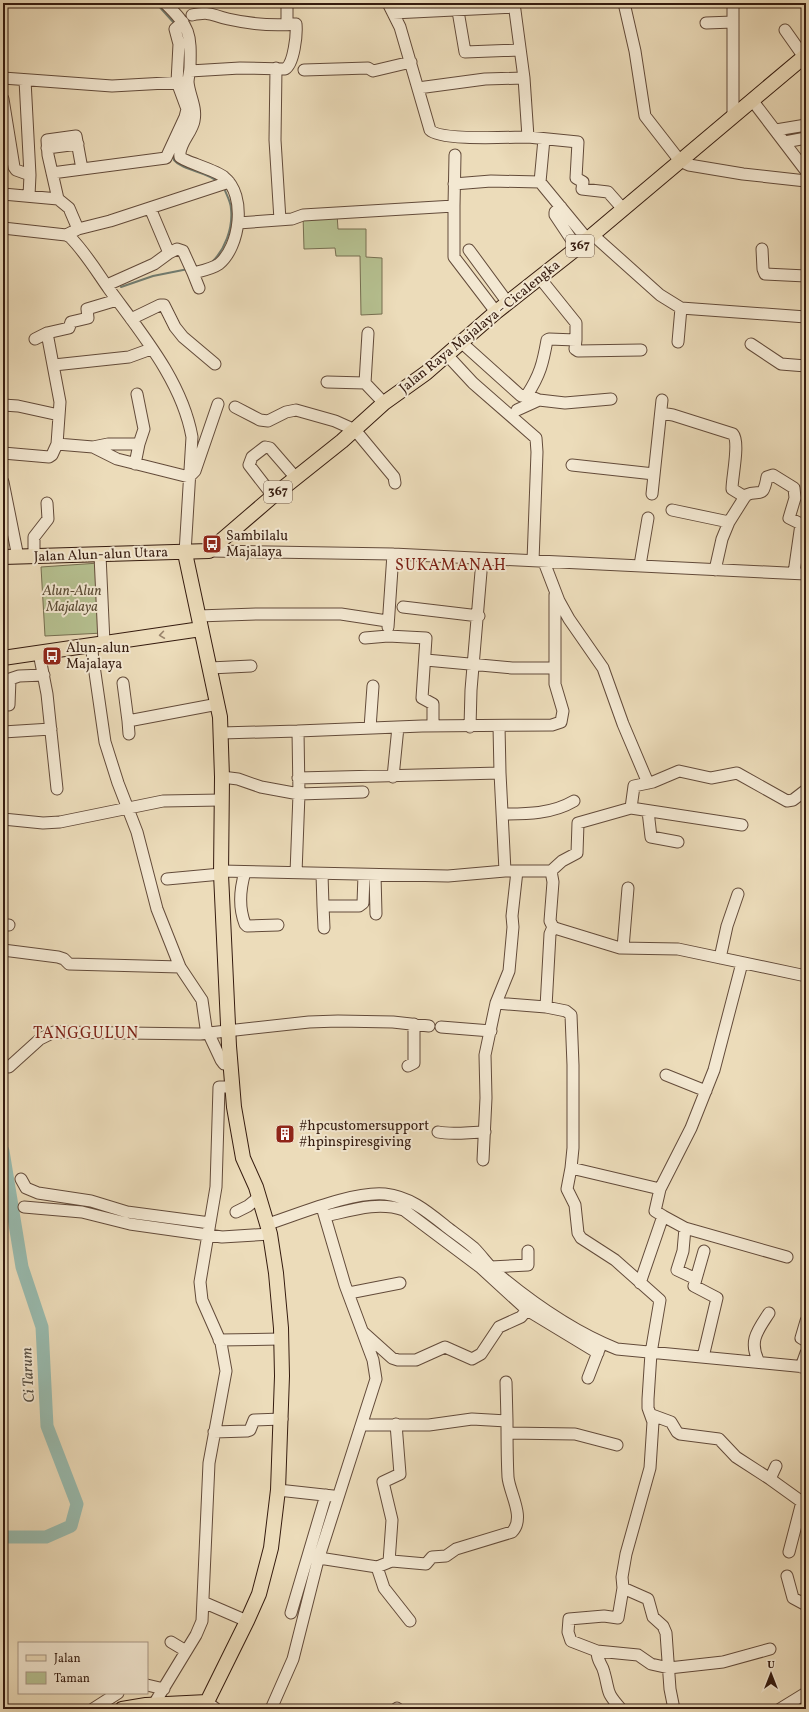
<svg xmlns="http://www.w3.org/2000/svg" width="809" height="1712" viewBox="0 0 809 1712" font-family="Vollkorn,serif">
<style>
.green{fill:#b6c191;stroke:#766e50}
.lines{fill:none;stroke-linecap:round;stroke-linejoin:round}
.stream{stroke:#717c70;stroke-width:2}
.river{stroke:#99bcb0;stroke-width:13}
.minor-casing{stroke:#634b3a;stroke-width:13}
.major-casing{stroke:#351b0f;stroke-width:16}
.minor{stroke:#f3e8d2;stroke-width:11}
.major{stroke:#ecdcba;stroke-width:14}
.oneway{stroke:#9a856d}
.labels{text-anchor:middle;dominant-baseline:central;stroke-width:4;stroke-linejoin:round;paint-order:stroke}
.shield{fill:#f3e8d2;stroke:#6e584a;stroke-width:1}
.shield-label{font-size:13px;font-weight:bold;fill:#351b0f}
.street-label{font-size:14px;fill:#351b0f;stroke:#f3e8d2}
.poi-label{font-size:14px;fill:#351b0f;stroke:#f3e8d2;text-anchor:start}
.park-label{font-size:14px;font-style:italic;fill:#5c4d36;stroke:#f3e8d2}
.water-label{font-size:15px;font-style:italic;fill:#534b3f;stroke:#f3e8d2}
.quarter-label{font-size:16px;letter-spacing:1px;fill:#7a1f14;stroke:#f3e8d2}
</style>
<rect width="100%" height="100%" fill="#ecdcba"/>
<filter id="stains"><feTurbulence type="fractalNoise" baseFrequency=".005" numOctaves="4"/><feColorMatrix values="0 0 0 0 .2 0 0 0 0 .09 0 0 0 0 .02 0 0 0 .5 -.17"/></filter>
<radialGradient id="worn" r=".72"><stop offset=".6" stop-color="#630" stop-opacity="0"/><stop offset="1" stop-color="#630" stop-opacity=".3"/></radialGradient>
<path class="green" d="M 337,214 L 338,229 L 366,229 L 366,257 L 382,258 L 382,314 L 361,315 L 360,256 L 336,256 L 335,248 L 304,249 L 303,215 Z
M 99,563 L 103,633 L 45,636 L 41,567 Z"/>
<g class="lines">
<path class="stream" d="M 156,3 L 175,24
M 173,153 L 174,160 C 183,171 206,171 218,182
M 211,263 C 225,250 233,228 231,209 C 231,202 226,194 224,188
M 121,287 L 153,276 L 188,269"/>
<path class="river" d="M 3,1151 L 22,1267 L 42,1327 L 47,1426 L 77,1504 L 71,1526 L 46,1537 L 3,1537"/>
<defs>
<path id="minor" d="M 165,3 C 190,27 191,33 190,67 C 190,72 188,77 188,82 C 189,95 197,107 194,121 C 192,133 178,144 180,157 C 183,161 216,170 224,177 C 247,195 240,247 219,264 C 212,269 201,271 193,273 L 183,251 L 177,249 L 169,253
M 287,3 L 287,23 L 296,24
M 388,3 L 400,27 L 430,130 C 440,141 510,137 528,137 L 524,78 L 514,3
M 624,3 L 635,51 L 645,116 L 680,161 L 689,165 L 743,174 L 806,181
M 733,3 L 733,116
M 458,11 L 465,52 L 520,50
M 393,13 L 515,7
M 706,23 L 733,22
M 785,30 L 804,57
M 276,68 L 275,140 L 280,220
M 304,70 L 368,68 L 373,71 L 411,62
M 190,71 L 240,68 L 285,69 C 294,64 297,34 296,24 C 274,26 250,24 228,19 C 210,15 212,11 192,15
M 3,78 L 112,86 L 184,82
M 25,80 L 30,175 L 29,196
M 418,88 L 485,79 L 524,78
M 3,99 L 14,167 L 16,170 L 30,175
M 752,100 L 806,171
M 776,130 L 806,125
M 528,137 L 578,142 L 576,178 L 583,182 L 582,189 L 608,192 L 623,209
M 544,139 L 540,182 L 587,239
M 785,142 L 806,138
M 47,148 L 78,144
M 52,173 L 166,158 L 185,117 L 187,109 L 177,82 L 179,44 L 175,29 L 183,22
M 454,184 L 491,181 L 540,182
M 3,194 L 58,199 L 69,208 L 78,229
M 58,199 L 48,155 L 47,140 L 76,136 L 82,169
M 454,206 L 455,155
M 561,207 L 555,212 L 555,215 L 577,248
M 238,223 L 292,219 L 303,215 L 454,206 L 454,257 L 496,312
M 3,228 L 66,235 L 70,237 C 85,252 97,272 109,289 C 141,333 182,381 192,437 L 185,553
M 66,235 L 78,229 L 110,221 L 229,182
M 593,235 L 660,295 L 681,308 L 806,317
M 762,249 L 763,269 L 765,274 L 806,276
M 469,250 L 508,303
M 193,273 L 199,288
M 539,277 L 576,323 L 576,340
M 107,285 L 154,264 L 169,253 L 150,208
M 131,319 L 160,305 L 164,305 L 175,327 L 183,337 L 215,364
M 368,333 L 365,383 L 384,403
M 35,339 L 47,333 L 69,328 L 71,322 L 88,318 L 87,309 L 117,300
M 678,342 L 681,308
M 462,343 L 521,396 L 527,395 L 539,400 L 565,403 L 611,399
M 751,344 L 781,364 L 806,366
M 447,355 L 473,383 L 536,438 L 537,452 L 533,561
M 54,365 L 129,357 L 151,349
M 327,382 L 365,383
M 527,395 C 540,375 543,363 547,340 L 549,339 L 576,340 L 575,349 L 578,351 L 641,350
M 3,405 L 18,406 L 59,415
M 235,407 L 260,420 L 268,421 L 286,412 L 296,410 L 335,421 L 355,430 L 394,477 L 395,483
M 517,410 L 539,400
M 661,413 L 673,415 L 733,434 C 740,442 732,477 732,489 L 745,497
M 57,444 L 93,447 L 117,459 L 189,477 L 195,471 L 218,404
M 93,447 L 108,444 L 139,444 L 144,429 L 137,394
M 3,453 L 49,457 L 52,455 L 57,444 L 60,402 L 47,333
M 135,464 L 139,444
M 572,465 L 654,474
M 3,482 L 18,557
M 652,494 L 662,400
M 273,496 L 249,465 L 252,457 L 265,447 L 270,448 L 296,478
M 672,510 L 729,522
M 209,551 L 393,554 L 806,574
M 100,555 L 104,643
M 34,557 L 34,537 L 48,519 L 47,503
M 544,562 L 559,601 L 569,619 L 603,668 L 623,724 L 648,783
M 640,565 L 648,518
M 715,570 L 722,539 L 729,522 L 746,495 C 760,489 763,500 767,477 L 773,475 L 794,488 L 795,498 L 789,518 L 801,524 L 794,573
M 403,607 L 479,616
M 198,616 L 256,614 L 341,614 L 387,621
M 388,627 L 393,554
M 365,638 L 388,636 L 426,638 L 422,698 L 433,704 L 433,726
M 91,645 L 105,742 L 118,783 L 137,832 L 157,909 L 180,967 L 202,1000 L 206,1028 L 221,1060 L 224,1064 L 230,1064
M 39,653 L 47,694 L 57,789
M 210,668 L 251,666
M 555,668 L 555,595
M 123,683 L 128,721
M 9,705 L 10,679 L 19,676 L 44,675
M 499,726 L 500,773
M 470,727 L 471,690 L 482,560
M 370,728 L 373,686
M 298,731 L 422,726 L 552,725 L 561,722 L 563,711 L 555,684 L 555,668 L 512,668 L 426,660
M 3,732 L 51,729
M 221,733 L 298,731 L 299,794 L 261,787 L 238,779 L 222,777
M 129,734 L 128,721 L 218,704
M 393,777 L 398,727
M 298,778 L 500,773 L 505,871
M 631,808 L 742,825
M 648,811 L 651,837 L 678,842
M 503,814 C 527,814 552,814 574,801
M 3,819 L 43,823 L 60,822 L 163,801 L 221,800
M 221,871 L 448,876 L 505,871 L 551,871 L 553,882 L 550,921 L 553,927 L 558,929 L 620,948 L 678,949 L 806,976
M 551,871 L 562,861 L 577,853 L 578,823 L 631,808 L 634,786 L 653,782 L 679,771 L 711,778 L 737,773 L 787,801 L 793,800 L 806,790
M 245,872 C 240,889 238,906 245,924 L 247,926 L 278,925
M 296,873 L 299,794 L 363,792
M 322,874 L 323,906 L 359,906 L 363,903 L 364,875
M 375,875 L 376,914
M 167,879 L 221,874
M 323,906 L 324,928
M 3,925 L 9,925
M 553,927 L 550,934 L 546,1007 L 566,1011 L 571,1015 L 573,1065 L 573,1148 L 571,1168
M 623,948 L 628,888
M 3,950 L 58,957 L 64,959 L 69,964 L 180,967
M 720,958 L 727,926 L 738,894
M 496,1003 L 546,1007
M 441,1027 L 491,1031
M 408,1066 L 414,1063 L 414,1024
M 9,1067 L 40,1039 L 54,1032 L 200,1034 L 309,1022 L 338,1021 L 393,1022 L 429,1026
M 666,1075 L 706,1091
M 438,1132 C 453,1135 469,1132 485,1132
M 483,1160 L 486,1098 L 485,1055 L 496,1003 L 509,971 L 513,927 L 512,916 L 517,871
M 21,1179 L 26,1188 L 38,1193 L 91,1201 L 127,1212 L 210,1223
M 24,1207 L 82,1212 L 130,1224 L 222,1237 L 270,1234
M 236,1212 L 248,1206 L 259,1197
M 326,1216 C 352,1210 378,1201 404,1210 L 480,1267 L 527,1310 L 598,1353
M 663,1216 L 685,1228 L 683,1251 L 677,1270 L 696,1279
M 268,1224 C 299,1214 353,1191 385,1194 C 411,1197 428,1212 448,1228 C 457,1235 466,1241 474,1248 C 483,1257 489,1267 499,1275 C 534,1304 574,1332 617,1349 L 806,1367
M 685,1228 L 787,1257
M 491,1267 L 528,1265 L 528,1251
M 640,1283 L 663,1216 L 655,1211 L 660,1189
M 349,1293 L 400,1283
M 806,1321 L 801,1338 L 806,1341
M 363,1332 L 392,1358 L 398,1360 L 416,1360 L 445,1347 L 472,1359 L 481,1354 L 499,1327 L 521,1317 L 532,1304
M 219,1340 L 281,1339
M 703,1357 L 717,1298 L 694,1286 L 704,1251
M 759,1362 C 748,1341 758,1330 769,1313
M 801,1367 L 806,1353
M 588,1378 L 600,1347
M 506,1382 L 507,1421
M 652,1415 L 671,1422 L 677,1432 L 680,1434 L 719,1439 L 736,1457 L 770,1479
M 214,1432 L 247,1431 L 250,1430 L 254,1420 L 282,1419
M 507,1433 L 575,1434 L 617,1445
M 776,1466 L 770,1479 L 802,1502
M 278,1490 L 333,1496
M 789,1552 L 802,1502 L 806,1504
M 319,1558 L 377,1567 L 392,1561 L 426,1564 L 432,1557 L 446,1556 L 456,1549 L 512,1532 C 526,1518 509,1492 508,1477 C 507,1458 507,1439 507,1421 L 472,1419 L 429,1425 L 362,1425
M 389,1562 L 392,1520 L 383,1482 L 400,1474 L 396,1424
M 377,1567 L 384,1588 L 410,1621
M 787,1576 L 793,1598 L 806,1605
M 623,1588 L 618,1618 L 604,1616 L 569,1619 L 568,1632 L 571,1641 L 597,1651 L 638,1655 L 651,1664 L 669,1668 L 723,1662 L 770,1649
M 203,1602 L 247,1621
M 291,1613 L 326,1495
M 171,1642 L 186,1651
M 597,1651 C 597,1662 602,1663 604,1672 C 610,1693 605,1691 621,1709
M 147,1685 L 164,1689
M 207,1702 L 216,1709
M 154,1704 L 196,1635 L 202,1621 L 209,1463 L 226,1371 L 221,1343 L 202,1300 L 200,1282 L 216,1187 L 219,1087 L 232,1087
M 397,1708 L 398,1709
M 93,1709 L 118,1693
M 271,1709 L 293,1659 L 318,1560 L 376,1379 L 373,1360 L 345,1285 L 322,1207
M 674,1709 L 670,1689 L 666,1633 L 663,1626 L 653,1617 L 648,1599 L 623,1588 L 622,1577 L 626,1554 L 650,1468 L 653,1422 L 648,1408 L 648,1399 L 651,1353 L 660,1300 L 615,1260 L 581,1238 L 578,1233 L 575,1205 L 567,1189 L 571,1168 L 660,1189 L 691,1128 L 714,1070 L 742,963
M 780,1709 L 806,1693"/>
<path id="major" d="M 3,557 L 209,551 L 273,496 L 342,441 L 384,403 L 426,373 L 496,312 L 577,248 L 806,55
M 3,658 L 201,629
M 122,1709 L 146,1705 L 207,1702 L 247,1621 L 259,1594 L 271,1548 L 278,1490 L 282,1376 L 281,1328 L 276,1273 L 270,1234 L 256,1187 L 243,1158 L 234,1107 L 229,1046 L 221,874 L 222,777 L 220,717 L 185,553"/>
</defs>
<use href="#minor" class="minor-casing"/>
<use href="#major" class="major-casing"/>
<use href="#minor" class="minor"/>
<use href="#major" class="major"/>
</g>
<defs><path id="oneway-chevron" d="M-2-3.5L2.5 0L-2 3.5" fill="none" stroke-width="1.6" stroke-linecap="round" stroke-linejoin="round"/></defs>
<use class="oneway" href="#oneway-chevron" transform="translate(162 635) rotate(172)"/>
<defs>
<symbol id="bus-square" viewBox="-11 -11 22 22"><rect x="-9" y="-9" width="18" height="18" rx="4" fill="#8f2418" stroke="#f3e8d2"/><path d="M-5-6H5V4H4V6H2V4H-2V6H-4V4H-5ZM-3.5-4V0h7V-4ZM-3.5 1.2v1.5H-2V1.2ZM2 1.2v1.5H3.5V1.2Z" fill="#fff"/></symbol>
<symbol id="building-square" viewBox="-11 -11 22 22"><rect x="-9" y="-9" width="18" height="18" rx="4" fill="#8f2418" stroke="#f3e8d2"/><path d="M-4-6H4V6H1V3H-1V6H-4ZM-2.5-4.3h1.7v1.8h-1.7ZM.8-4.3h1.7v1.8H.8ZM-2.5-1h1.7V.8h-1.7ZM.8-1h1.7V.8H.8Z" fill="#fff"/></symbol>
</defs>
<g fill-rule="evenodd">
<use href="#bus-square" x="201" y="533" width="22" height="22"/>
<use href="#bus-square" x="41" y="645" width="22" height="22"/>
<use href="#building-square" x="274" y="1123" width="22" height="22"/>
</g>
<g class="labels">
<g class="shield">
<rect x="566" y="235" width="28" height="22" rx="3"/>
<rect x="264" y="481" width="28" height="22" rx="3"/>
</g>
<g class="shield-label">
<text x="580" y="246">367</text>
<text x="278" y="492">367</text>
</g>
<g class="street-label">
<text transform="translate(480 327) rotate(-39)">Jalan Raya Majalaya - Cicalengka</text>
<text transform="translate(101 555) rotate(-2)">Jalan Alun-alun Utara</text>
</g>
<g class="poi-label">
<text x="226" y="536">Sambilalu<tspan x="226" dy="16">Majalaya</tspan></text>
<text x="66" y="648">Alun-alun<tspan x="66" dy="16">Majalaya</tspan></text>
<text x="299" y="1126">#hpcustomersupport<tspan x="299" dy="16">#hpinspiresgiving</tspan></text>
</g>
<g class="park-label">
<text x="72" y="591">Alun-Alun<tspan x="72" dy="16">Majalaya</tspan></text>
</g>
<g class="water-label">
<text transform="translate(29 1375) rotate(-93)">Ci Tarum</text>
</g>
<g class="quarter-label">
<text x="451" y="566">SUKAMANAH</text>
<text x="86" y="1034">TANGGULUN</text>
</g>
</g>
<rect width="809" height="1712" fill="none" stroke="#ecdcba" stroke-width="16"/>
<rect x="4" y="4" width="801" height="1704" fill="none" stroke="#351b0f" stroke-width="2"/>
<rect x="8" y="8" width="793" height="1696" fill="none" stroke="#351b0f"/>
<rect x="18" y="1642" width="130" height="52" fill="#f3e8d2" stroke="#a79684"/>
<rect x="26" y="1655" width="20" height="6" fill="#ecdcba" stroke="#a79684"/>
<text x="54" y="1662" font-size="12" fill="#351b0f">Jalan</text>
<rect x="26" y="1672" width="20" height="12" fill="#b6c191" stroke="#a79684"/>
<text x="54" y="1682" font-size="12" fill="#351b0f">Taman</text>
<g transform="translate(771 1674)" stroke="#f3e8d2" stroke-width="3" paint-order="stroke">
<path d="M0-3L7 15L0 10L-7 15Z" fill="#351b0f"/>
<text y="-6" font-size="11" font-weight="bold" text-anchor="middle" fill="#351b0f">U</text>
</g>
<rect width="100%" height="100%" filter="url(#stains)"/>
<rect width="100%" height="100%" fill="url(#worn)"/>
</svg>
